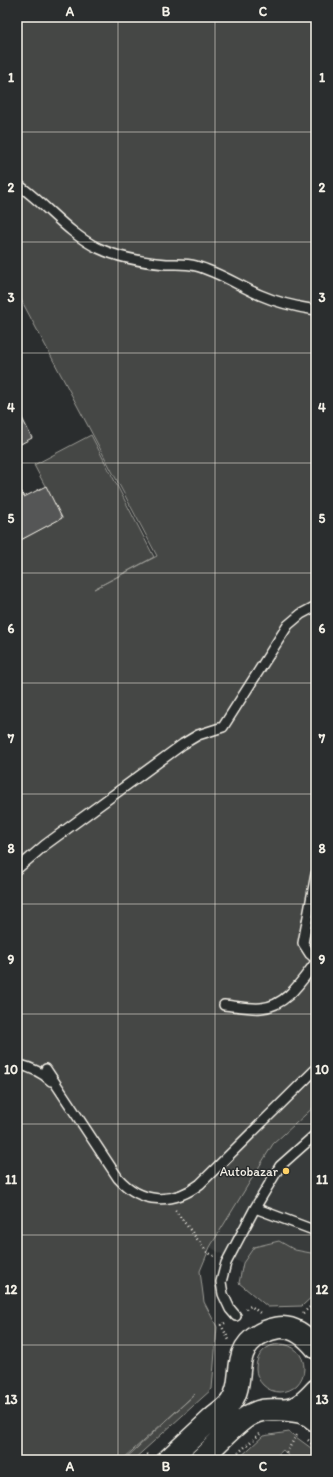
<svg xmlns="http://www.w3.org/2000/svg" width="333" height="1477" viewBox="0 0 333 1477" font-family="Itim,sans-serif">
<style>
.built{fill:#373a3a}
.green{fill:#444645;stroke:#9c9c96}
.building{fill:#555756;stroke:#f4f1e8}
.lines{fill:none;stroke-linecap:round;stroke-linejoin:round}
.service-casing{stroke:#f4f1e8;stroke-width:12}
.tertiary-casing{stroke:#f4f1e8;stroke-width:24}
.path{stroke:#f4f1e8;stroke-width:2.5;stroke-dasharray:1 3;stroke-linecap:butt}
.service{stroke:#2a2d2e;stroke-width:9}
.tertiary{stroke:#2a2d2e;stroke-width:21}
.grid{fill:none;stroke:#f4f1e8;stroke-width:1;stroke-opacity:0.55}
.poi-dot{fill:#ffd166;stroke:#2a2d2e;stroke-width:1.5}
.labels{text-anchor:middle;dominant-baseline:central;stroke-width:3;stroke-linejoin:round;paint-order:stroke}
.poi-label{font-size:13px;fill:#f4f1e8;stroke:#2a2d2e;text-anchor:end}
.neatline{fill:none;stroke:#f4f1e8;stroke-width:1.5}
.grid-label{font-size:13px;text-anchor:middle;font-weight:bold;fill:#f4f1e8}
</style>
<rect width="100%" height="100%" fill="#2a2d2e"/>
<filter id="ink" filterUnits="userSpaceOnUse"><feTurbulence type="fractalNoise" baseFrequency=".025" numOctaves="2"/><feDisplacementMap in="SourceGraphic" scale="8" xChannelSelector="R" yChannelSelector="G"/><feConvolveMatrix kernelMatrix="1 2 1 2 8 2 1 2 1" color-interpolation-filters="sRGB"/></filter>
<g filter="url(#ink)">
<path class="built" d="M 316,1105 L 316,1254 L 295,1250 L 279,1241 L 254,1247 L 243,1263 L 228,1258 L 210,1247 L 238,1198 L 273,1144 Z"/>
<path class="green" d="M 17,17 L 316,17 L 316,1105 L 273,1144 L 210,1247 L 200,1271 L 204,1302 L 217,1327 L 212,1389 L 133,1460 L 124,1460 L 195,1394 L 122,1460 L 17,1460 L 17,542 L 62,518 L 34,465 L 91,435 L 154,557 L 94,589 L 157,556 L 17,292 Z
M 279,1241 L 295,1250 L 316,1254 L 316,1293 L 302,1306 L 268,1307 L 239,1283 L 243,1263 L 254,1247 Z
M256 1368a24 24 0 1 1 48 0a24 24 0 1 1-48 0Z
M 289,1432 L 311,1448 L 316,1454 L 316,1460 L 292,1460 L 283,1450 L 272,1460 L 237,1460 L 263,1436 Z"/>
<path class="building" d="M 17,408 L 32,438 L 17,446 Z
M 17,485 L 24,497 L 46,486 L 62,518 L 17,542 Z"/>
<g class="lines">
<defs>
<path id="service" d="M 17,184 C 45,203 67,233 98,248 C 119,258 143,262 166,264 C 177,264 186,263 196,266 C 219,272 239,286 260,295 C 278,303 297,307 316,310
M 17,869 L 45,845 L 183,744 L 198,735 L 223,727 L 288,625 L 301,614 L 316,606
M 316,874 L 303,943 L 310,954 L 316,959
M 224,1005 C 236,1006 249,1009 261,1008 C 287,1006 302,980 316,962
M 17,1064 C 29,1067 42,1072 51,1081
M 46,1069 L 118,1178 C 141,1204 173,1205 200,1184 L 316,1069
M 255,1208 L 316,1231
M 236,1316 L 230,1309 L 223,1294 L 221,1282 L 226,1263 L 255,1208 L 280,1166 L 316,1134"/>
<path id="tertiary" d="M 284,1410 C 297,1411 306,1412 316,1421
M 168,1460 C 183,1446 198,1432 213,1418 C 219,1413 227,1408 231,1402 C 240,1389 238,1375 241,1360 C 244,1342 260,1331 277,1328 C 293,1325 306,1336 316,1348
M 200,1460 C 213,1448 235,1423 250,1415 C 263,1408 270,1410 283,1410 C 297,1410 307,1400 316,1390"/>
</defs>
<use href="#service" class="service-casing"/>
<use href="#tertiary" class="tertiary-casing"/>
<path class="path" d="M 175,1210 L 207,1252 L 214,1256
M 246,1309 L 251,1306 L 260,1313
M 303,1313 L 316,1302
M 225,1323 L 221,1325 L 229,1340
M 308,1440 L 316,1448
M 286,1453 L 298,1433
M 232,1458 L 260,1434
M 141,1460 L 149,1453"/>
<use href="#service" class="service"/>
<use href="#tertiary" class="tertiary"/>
</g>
</g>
<path class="grid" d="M 118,17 L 118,1460M 215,17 L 215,1460M 17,132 L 316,132M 17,242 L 316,242M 17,353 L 316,353M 17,463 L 316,463M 17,573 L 316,573M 17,683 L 316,683M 17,794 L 316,794M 17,904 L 316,904M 17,1014 L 316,1014M 17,1124 L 316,1124M 17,1235 L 316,1235M 17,1345 L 316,1345"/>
<circle class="poi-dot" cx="286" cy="1171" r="4"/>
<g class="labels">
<g class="poi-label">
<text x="278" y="1171">Autobazar</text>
</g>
</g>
<rect width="333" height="1477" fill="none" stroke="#2a2d2e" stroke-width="44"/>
<rect x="22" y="22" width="289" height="1433" class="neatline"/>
<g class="grid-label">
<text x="70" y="16">A</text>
<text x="166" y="16">B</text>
<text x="263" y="16">C</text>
<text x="11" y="82">1</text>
<text x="322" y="82">1</text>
<text x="11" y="192">2</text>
<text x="322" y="192">2</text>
<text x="11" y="302">3</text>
<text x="322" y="302">3</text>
<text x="11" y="412">4</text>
<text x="322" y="412">4</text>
<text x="11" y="523">5</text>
<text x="322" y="523">5</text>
<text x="11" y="633">6</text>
<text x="322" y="633">6</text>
<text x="11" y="743">7</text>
<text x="322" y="743">7</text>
<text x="11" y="853">8</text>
<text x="322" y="853">8</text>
<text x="11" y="964">9</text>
<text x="322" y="964">9</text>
<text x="11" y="1074">10</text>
<text x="322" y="1074">10</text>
<text x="11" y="1184">11</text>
<text x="322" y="1184">11</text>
<text x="11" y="1294">12</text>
<text x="322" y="1294">12</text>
<text x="11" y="1404">13</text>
<text x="322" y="1404">13</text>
<text x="70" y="1471">A</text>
<text x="166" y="1471">B</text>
<text x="263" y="1471">C</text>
</g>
</svg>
